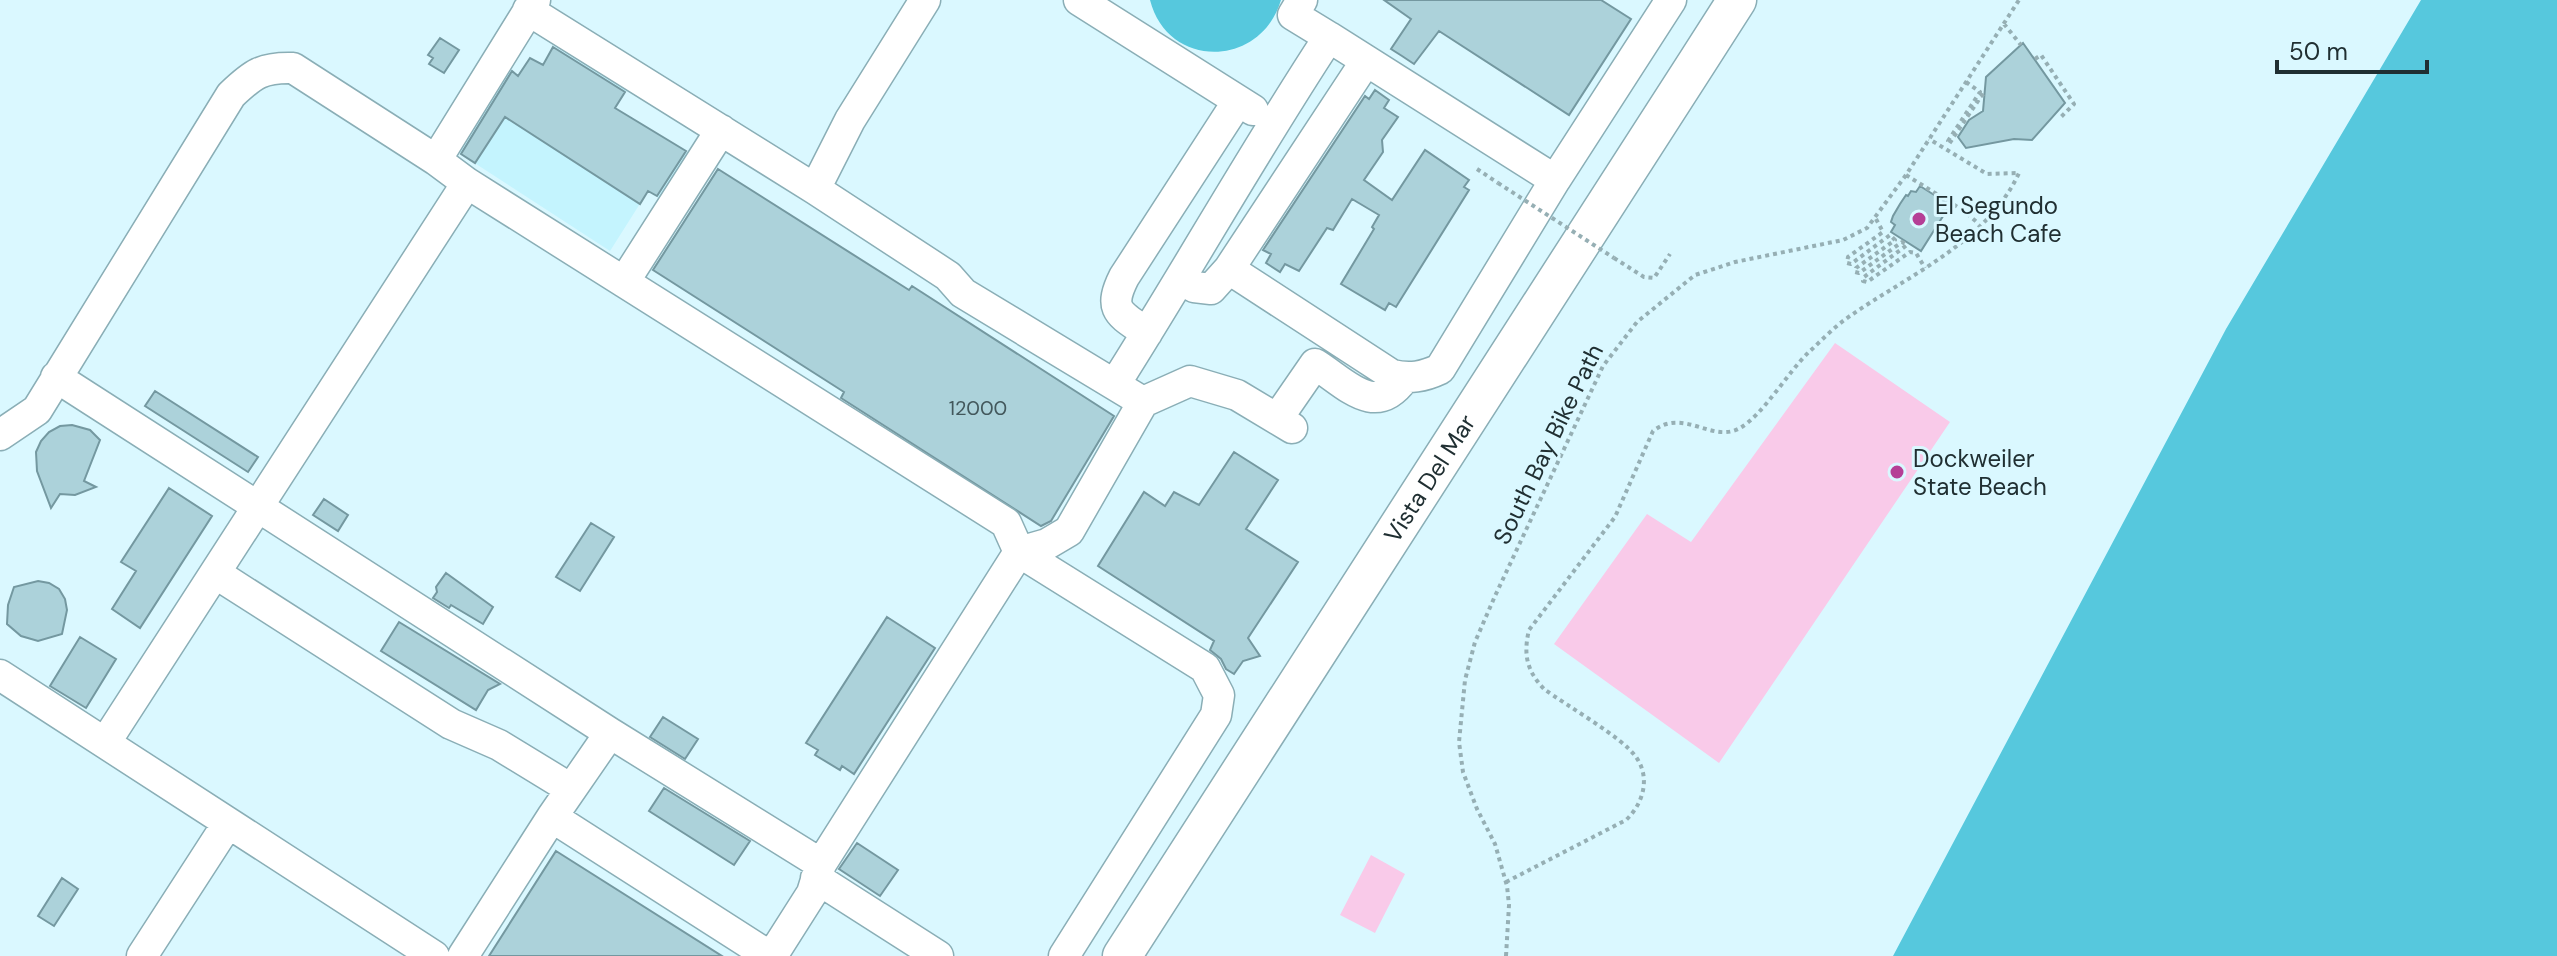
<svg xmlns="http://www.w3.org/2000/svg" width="2557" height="956" viewBox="0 0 2557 956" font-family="'DM Sans',sans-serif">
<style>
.built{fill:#c4f4fe}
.green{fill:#f9cae9}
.water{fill:#56c8dd}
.building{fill:#acd2da;stroke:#7498a0;stroke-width:2}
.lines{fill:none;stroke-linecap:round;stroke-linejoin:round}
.minor-casing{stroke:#8aaeb6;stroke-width:33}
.major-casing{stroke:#8aaeb6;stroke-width:41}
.path{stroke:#96afb4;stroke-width:4;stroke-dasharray:4 4;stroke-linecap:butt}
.minor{stroke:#fff;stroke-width:30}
.major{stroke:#fff;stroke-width:38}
.path-bridge{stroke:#96afb4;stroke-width:4;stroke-dasharray:4 4;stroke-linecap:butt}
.poi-dot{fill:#b53f96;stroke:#daf8ff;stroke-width:3}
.labels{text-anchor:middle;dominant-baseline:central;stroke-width:6;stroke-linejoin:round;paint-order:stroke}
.number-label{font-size:20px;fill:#43585c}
.poi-label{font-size:24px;fill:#202f32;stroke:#daf8ff;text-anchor:start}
.street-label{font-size:24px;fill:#202f32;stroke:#daf8ff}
</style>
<rect width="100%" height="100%" fill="#daf8ff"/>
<path class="built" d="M 554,46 L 626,90 L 615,108 L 690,154 L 661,199 L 648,191 L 610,251 L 453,149 L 506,67 L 519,75 L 530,58 L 543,64 Z"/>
<path class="green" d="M 1835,343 L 1950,422 L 1719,763 L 1554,644 L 1647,514 L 1691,542 Z
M 1371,855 L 1405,874 L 1375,933 L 1340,915 Z"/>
<path class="water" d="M 1150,0 L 1281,0 C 1261,68 1168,70 1150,0 Z
M 2421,0 L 2557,0 L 2557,956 L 1893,956 L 2226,329 Z"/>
<path class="building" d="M 1384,0 L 1601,0 L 1631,19 L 1569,115 L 1439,31 L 1414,64 L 1402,56 L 1391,49 L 1411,19 Z
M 440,38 L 459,50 L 444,73 L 429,64 L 433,58 L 428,55 Z
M 2023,43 L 2065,103 L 2032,140 L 2014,139 L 1966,148 L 1958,137 L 1969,120 L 1983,111 L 1986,77 Z
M 553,47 L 625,92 L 615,108 L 686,151 L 657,196 L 648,191 L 640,204 L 505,117 L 475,163 L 461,154 L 512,71 L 518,76 L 530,58 L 543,65 Z
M 1375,90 L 1389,100 L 1384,108 L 1398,117 L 1382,140 L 1383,152 L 1364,180 L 1392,200 L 1425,150 L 1469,180 L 1464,187 L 1469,190 L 1396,307 L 1389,303 L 1385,310 L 1341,284 L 1374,229 L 1372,227 L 1379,215 L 1352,199 L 1333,230 L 1327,228 L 1299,271 L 1285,264 L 1280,272 L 1266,263 L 1271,254 L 1263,250 L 1365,96 L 1369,99 Z
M 718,169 L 909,290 L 912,286 L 1114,416 L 1051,521 L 1041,526 L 841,398 L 844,392 L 653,270 Z
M 1920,186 L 1950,205 L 1921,251 L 1891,232 L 1895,225 L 1891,222 L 1893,216 L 1900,204 L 1906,195 L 1908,196 L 1911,191 L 1916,192 Z
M 155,391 L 258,457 L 248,472 L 145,406 Z
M 72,425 L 90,430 L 100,440 L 84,481 L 96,487 L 75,495 L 60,494 L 51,508 L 37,471 L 36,452 L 41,441 L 49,432 L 60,426 Z
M 1234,452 L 1278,480 L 1246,529 L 1298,562 L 1248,638 L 1260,656 L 1243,661 L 1234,674 L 1226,669 L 1221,659 L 1210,650 L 1214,641 L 1098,566 L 1144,492 L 1165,506 L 1174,492 L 1199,505 Z
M 169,488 L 212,516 L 140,628 L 112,609 L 136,571 L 121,562 Z
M 324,499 L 348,515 L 338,531 L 313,515 Z
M 591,523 L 614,537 L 580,591 L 556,577 Z
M 446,573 L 493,607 L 483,624 L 451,605 L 449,608 L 433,598 L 437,592 L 436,587 Z
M 38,581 L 49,583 L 59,589 L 65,599 L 67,610 L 62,634 L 38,641 L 21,636 L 7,624 L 8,605 L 14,587 Z
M 887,617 L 935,648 L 854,774 L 842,766 L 840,770 L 815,755 L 818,750 L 806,743 Z
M 399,622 L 500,684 L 488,690 L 476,710 L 381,651 Z
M 80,637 L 116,659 L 86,708 L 50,686 Z
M 663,717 L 698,739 L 685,759 L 650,737 Z
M 664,788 L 750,841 L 734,865 L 649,811 Z
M 857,843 L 898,870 L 880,896 L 839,869 Z
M 556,851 L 722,956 L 489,956 Z
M 62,878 L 78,889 L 54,926 L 38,916 Z"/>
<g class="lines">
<defs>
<path id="minor" d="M 1079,0 L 1253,110
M 1302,0 L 1293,15 L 1329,37
M 528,10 L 815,189 L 948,276 L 963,293 L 1143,402
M 436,160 L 535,0
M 815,189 L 850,120 L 925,0
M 1229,269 L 1366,61
M 1181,279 L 1194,287 L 1211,289 L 1229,269 L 1392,375 C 1410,379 1423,377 1440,369 L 1555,180 L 1671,0
M 624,282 L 721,130
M 1147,333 C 1120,314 1107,311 1124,277 L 1238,101
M 56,377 L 610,733 L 821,864
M 1115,384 C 1188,269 1254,151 1329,37 L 1555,180
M 1277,419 L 1315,364 C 1347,384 1375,419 1404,378
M 0,435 L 37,410 L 231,95 C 253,74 262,67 293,68 L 436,160 L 467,183 L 1006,523 L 1019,552 L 1205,668 L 1219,695 L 1216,715 L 1064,956
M 215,573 L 451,724 L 499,745 L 571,789
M 0,675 L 434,956
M 105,743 L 467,183
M 552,817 L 769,956
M 816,878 L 938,956
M 142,956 L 228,823
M 463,956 L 552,817 L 610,733
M 772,956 L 812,893 L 821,864 L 1019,552 L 1047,544 L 1069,531 L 1143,402 L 1190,381 L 1237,395 L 1292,428"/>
<g id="major">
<path id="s1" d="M 1122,956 C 1326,636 1533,319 1737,0"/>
</g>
</defs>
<use href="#minor" class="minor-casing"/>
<use href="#major" class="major-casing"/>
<path class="path" d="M 2004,24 L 2021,45
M 2035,59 L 2041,55 L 2074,104 L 2059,119
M 1966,82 L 1980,92 L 1948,141 L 1949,144 L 1982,95 L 1984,98
M 1477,169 L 1498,183
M 1906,175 L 1964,211 L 1979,224
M 1876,219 L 1883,232 L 1848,257 L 1847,263 L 1851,264 L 1890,235 L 1895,240 L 1856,268 L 1855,272 L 1859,273 L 1902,242 L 1907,245 L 1864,277 L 1863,281 L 1867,282 L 1910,252 L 1916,253 L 1925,268
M 1614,258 L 1644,277 L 1654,278 L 1670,254
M 1506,882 L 1626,820 C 1643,804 1651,778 1636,757 C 1622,737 1567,706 1544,689 C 1527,671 1523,655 1529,630 L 1615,517 L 1653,431 C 1684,407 1712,444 1740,428 C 1763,415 1788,372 1809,352 C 1822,340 1835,326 1850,316 C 1909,275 1987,242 2019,173 L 1987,174 L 1929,139
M 1506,956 L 1509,905 L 1507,886 L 1495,844 L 1477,809 L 1463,772 L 1459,742 L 1465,680 L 1475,642 L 1495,596 L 1603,366 L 1637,322 L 1695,275 L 1735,262 L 1843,240 L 1867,228 L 1906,175 L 2019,0"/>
<use href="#minor" class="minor"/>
<use href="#major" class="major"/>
<path class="path-bridge" d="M 1498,183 L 1614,258"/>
</g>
<g class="poi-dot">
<circle cx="1919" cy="219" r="8"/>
<circle cx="1897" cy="472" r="8"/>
</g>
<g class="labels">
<g class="number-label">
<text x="978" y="408">12000</text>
</g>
<g class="poi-label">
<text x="1935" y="205">El Segundo<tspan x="1935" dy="28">Beach Cafe</tspan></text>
<text x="1913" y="458">Dockweiler<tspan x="1913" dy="28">State Beach</tspan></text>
</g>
<g class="street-label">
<text transform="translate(1548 444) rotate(-64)">South Bay Bike Path</text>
<text stroke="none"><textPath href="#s1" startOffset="568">Vista Del Mar</textPath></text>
</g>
</g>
<path d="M2277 60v12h150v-12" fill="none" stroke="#202f32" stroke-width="4"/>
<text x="2289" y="60" font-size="24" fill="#202f32" stroke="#daf8ff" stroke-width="6" paint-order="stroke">50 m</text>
</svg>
